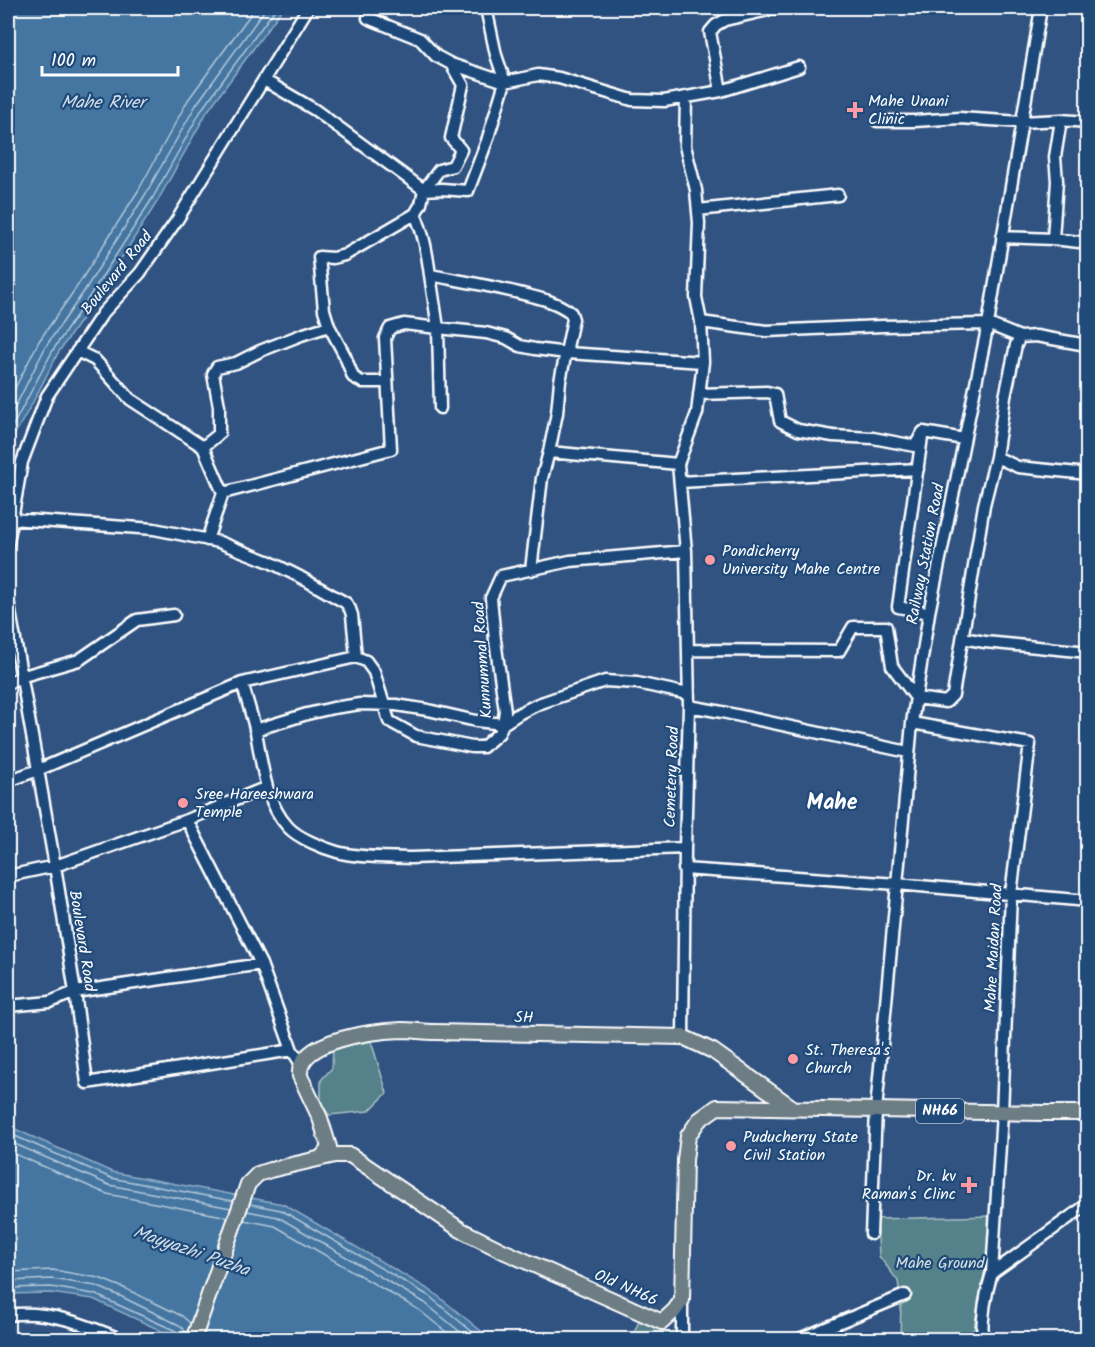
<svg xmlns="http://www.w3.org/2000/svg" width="1095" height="1347" viewBox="0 0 1095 1347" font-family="Kalam,sans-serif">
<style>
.green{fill:#55818a;stroke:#aac0c4;stroke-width:1.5}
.water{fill:#4476a1;stroke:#8fadc7;stroke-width:1.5}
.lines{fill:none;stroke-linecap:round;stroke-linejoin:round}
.shore{stroke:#b4c8d9;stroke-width:1.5}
.minor-casing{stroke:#fff;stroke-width:15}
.major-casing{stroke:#fff;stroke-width:18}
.minor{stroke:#1f4a7a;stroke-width:10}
.major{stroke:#6d7d84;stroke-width:14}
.poi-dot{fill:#ff9aa2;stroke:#1f4a7a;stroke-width:2}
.labels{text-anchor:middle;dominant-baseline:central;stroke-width:4.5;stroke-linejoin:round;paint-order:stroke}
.shield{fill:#1f4a7a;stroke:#bcc9d7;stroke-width:1.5}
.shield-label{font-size:15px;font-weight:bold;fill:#fff}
.poi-label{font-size:16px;fill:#fff;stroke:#1f4a7a;text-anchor:start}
.street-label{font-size:16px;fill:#fff;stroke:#1f4a7a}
.park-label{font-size:16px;fill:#d4e0e2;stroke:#1f4a7a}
.water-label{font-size:18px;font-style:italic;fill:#d0dde8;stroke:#1f4a7a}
.district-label{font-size:22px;font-weight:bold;fill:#fff;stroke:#1f4a7a}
</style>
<rect width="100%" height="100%" fill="#315382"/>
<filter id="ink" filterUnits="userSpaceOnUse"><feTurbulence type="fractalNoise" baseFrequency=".0167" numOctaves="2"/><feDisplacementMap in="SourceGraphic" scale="12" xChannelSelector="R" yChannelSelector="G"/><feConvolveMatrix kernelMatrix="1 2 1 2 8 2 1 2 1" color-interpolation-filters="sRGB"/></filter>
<g filter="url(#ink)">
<path class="green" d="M 371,1041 L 387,1093 L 369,1111 L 329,1115 L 321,1103 L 321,1080 L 332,1068 L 333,1048 Z
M 993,1216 L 990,1241 L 972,1339 L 900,1339 L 901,1303 L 898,1281 L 879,1256 L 877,1219 Z
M 639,1321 L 665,1332 L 677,1340 L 631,1340 Z"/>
<path class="water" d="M 8,8 L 283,8 L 207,112 L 157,202 L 94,301 L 58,353 L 32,404 L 8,446 Z
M 8,1126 L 112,1172 L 283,1204 L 433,1292 L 491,1339 L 179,1339 L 93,1299 L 50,1293 L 8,1294 Z"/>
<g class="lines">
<path class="shore" d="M 8,402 L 39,341 L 76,288 L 138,191 L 188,100 L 255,8
M 8,421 L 46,346 L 83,293 L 145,195 L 196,105 L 266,8
M 8,435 L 53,350 L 89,297 L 152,199 L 202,109 L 276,8
M 8,1133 L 111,1178 L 233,1201
M 8,1141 L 109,1185 L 231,1208
M 8,1151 L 107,1194 L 228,1217
M 250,1204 L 281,1210 L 429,1296 L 482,1340
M 247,1211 L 278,1217 L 425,1303 L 470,1340
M 244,1220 L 275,1226 L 419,1310 L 456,1340
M 8,1272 L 53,1270 L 99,1278 L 124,1288 L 182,1316 L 190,1323
M 8,1281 L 52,1279 L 96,1286 L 120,1296 L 179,1325 L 183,1328 L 186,1334
M 8,1288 L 51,1287 L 94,1294 L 176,1331 L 179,1335 L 179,1340"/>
<defs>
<path id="minor" d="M 368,18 L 420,39 L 436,56 L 451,64 L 463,85 L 451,138 L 461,150 L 453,166 L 439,170 L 424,190 L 421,204 L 415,214 L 345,255 L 333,258 L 319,257 L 324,310 L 329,326 L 345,356 L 353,377 L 362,382 L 386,382
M 451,64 L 505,82 L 538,75 L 559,78 L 632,100 L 664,101 L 721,91 L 799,67
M 264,80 L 315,110 L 424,190 L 442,189 L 468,191 L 487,141 L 505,82 L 496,55 L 486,8
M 721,91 L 710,32 L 716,25 L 725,20 L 777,8
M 877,121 L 915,121 L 959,118 L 1021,122 L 1061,120 L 1088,122
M 698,210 L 838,195
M 415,214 C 424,234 427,253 430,275 C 461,281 492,286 523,294 C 539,298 558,302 571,313 L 573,319 L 560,381 L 557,413 L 549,452 L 678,464 L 686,551 L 689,706
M 1002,237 L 1053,239 L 1057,181 L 1055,157 L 1061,120
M 1053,239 L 1088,243
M 701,322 L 766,331 L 882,326 L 988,324 L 1020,337 L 1036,336 L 1081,344 L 1088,349
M 77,351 L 95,360 L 130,399 L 203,447 L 223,493 L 207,540
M 699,394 L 767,392 L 775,394 L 780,421 L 798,430 L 833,436 L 873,438 L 915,446 L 923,432 L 964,439
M 440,408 L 438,328 L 486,333 L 506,338 L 520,346 L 535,349 L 567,353 L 703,362 L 701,322 L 696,297 L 699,223 L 696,190 L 685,146 L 686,98
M 922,437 L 898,607 L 929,613
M 203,447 L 219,434 L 219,406 L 213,374 L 217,367 L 236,363 L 260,351 L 301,335 L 329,326
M 996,457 L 1018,467 L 1088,474
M 678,464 L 697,413 L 703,362
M 680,482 L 918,469
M 223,493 L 391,449 L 385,338 L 390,328 L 404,324 L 438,328 L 430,275
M 8,543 L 22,462 L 47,396 L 103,313 L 140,273 L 177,220 L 308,8
M 531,570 L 542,478 L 549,452
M 8,600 L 55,866 L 75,992 L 87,1083 L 292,1050
M 963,638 L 985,642 L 1088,652
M 688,650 L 839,651 L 853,627 L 886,627 L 892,666 L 916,698 L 946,702 L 953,695 L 984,505 L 996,457 L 1005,397 L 1016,345 L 1020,337
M 356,657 L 366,661 L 374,672 L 389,721 L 416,736 L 472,747 L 483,747 L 499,733 L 503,724 L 505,711 L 495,640 L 491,598 L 501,576 L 570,561 L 686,551
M 8,683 L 20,677 L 79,660 L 137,620 L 174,615
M 242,683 C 247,700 252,716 256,732 C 262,764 265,802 288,827 C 298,838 323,848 337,852 C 358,858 388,857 411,858 L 685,848
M 912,723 L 1030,744 L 1011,894 L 1002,1113 L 992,1273 C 985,1295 982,1317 982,1340
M 255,730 L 307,714 L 333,708 L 360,704 L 396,705 L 428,710 L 476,721 L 503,724 L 520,713 L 538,704 L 605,681 L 637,683 L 688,694
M 8,781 L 38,770 L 242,683 L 356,657 L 352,615 L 350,609 L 346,603 L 300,577 L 270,562 L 219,542 L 154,529 L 11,519
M 187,820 L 261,964 L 292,1050 L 301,1064
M 684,869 L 897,884 L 1088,901
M 8,876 L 55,866 L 187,820 L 267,787
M 8,1006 L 50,1002 L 75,992 L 261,964
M 683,1037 L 685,848 L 689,706 L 722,712 L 908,752
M 871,1234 L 876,1110 L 912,723 L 929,613 L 988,324 L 1041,8
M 992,1273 L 1088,1204
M 8,1315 C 48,1309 86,1325 123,1340
M 682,1340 L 682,1300
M 797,1340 L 905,1295"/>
<path id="major" d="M 321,1158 L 326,1152 L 329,1147 L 320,1118 L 300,1076 C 296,1039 376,1031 402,1030 C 413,1030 424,1032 435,1032 L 683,1037 L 713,1051 L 793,1108
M 193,1340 L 248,1184 L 258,1174 L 270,1170 L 335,1155 L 350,1155 L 461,1230 L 503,1251 L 662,1322 L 674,1311 L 682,1300 L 685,1160 L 688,1136 L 699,1120 L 717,1107 L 1043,1113 L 1088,1113"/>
</defs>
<use href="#minor" class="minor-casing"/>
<use href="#major" class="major-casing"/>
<use href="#minor" class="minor"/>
<use href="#major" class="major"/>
</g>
</g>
<g class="poi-dot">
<path d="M852 101h6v6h6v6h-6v6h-6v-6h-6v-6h6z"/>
<circle cx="710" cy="560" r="6"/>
<circle cx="183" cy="803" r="6"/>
<circle cx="793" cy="1059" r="6"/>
<circle cx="731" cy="1146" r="6"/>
<path d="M966 1176h6v6h6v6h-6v6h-6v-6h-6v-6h6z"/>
</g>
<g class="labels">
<rect class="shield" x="916" y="1099" width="48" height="24" rx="4.5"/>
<g class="shield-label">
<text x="940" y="1111">NH66</text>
</g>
<g class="poi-label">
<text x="868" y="101">Mahe Unani<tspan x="868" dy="18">Clinic</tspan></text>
<text x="722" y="551">Pondicherry<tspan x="722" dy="18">University Mahe Centre</tspan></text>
<text x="195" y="794">Sree Hareeshwara<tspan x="195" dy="18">Temple</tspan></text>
<text x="805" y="1050">St. Theresa's<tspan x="805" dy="18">Church</tspan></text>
<text x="743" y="1137">Puducherry State<tspan x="743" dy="18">Civil Station</tspan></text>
<text x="956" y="1176" text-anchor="end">Dr. kv<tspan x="956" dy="18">Raman's Clinc</tspan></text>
</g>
<g class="street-label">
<text transform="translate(117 273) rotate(-51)">Boulevard Road</text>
<text transform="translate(926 554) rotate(-79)">Railway Station Road</text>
<text transform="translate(483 660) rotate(-94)">Kunnummal Road</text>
<text transform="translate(672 777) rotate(-88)">Cemetery Road</text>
<text transform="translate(82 941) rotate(81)">Boulevard Road</text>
<text transform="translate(994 948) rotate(-87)">Mahe Maidan Road</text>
<text transform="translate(524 1018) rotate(1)">SH</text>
<text transform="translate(626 1288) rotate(24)">Old NH66</text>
</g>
<g class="park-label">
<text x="940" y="1263">Mahe Ground</text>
</g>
<g class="water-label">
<text x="103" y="103">Mahe River</text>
<text transform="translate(191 1252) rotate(19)">Mayyazhi Puzha</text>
</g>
<g class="district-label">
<text x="832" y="803">Mahe</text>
</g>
</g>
<rect width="1095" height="1347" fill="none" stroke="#1f4a7a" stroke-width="30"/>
<rect x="15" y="15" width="1065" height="1317" fill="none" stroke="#fff" stroke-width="2" filter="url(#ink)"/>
<path d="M42 66v9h136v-9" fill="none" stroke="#ffffff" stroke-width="3"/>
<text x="51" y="66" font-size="18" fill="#ffffff" stroke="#1f4a7a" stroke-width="4.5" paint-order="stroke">100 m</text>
</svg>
